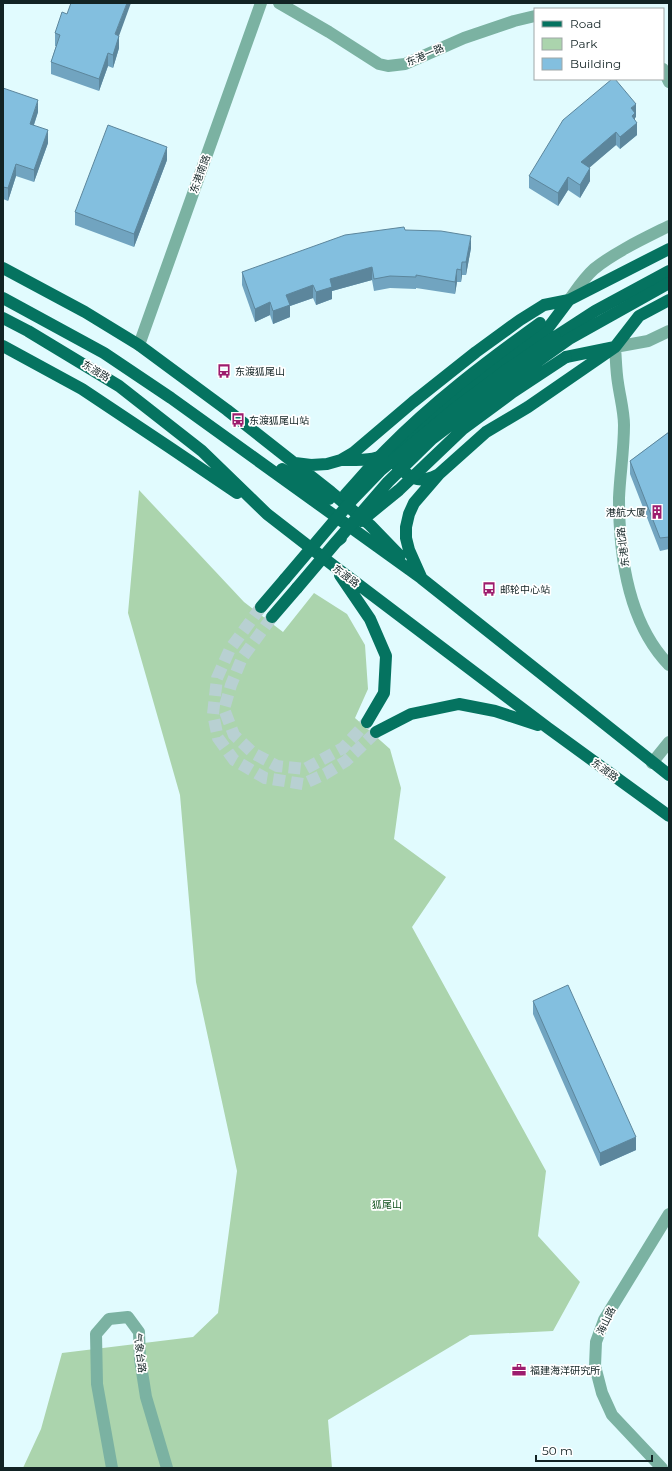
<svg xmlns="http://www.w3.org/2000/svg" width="672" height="1471" viewBox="0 0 672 1471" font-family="Montserrat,'Noto Sans SC',sans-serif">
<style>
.green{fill:#abd4ad}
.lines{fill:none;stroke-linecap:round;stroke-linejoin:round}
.major-tunnel{stroke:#b8d0d2;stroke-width:12;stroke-dasharray:12 6;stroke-linecap:butt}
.minor{stroke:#7bb2a2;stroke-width:12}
.major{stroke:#057360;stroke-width:12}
.major-bridge{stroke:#057360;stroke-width:12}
.wall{fill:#71a4c0}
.shaded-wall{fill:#5c869c}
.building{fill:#83bfdf;stroke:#5c869c}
.labels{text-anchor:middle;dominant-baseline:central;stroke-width:3.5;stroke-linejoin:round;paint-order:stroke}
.street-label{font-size:10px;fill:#122324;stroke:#fff}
.poi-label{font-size:10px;fill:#122324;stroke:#fff;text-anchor:start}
.park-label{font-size:10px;fill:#10521d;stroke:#fff}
</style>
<rect width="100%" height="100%" fill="#e1fbfe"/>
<path class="green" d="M 139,490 L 244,602 L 283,632 L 314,593 L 347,614 L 365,645 L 368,689 L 355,718 L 390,749 L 401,788 L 394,839 L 446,877 L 412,927 L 546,1171 L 538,1236 L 580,1282 L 553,1331 L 470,1335 L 328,1420 L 332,1468 L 23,1468 L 41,1429 L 62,1353 L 193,1337 L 218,1313 L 237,1171 L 196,982 L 180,795 L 128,613 Z"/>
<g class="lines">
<path class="major-tunnel" d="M 261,607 L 230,649 L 217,678 L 213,714 L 218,738 L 234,760 L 265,778 L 303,784 L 325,774 L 346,761 L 376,732
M 272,617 L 242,658 L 231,685 L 224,709 L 234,735 L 253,753 L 277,766 L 305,769 L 343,748 L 367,722"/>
<path class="minor" d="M 279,3 L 329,32 L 379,64 L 388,66 L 405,64 L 464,38 L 514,21 L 535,16
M 663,69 L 669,82
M 569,300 C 577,289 584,278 594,269 C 615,252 645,238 669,226
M 669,331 L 648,341 L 615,347 C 616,359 616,371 618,383 C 620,397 624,412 624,425 C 624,450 620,474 619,498 C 619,554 628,623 669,665
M 139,345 L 261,3
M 652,763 L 669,742
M 112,1468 L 97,1384 L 96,1334 L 109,1319 L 128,1317 L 139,1332 L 140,1359 L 146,1397 L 167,1468
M 662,1468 L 612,1415 L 602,1393 L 595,1366 L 596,1342 L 604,1320 L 669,1214"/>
<path class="major" d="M 3,268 L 85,312 L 139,345 L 227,410 L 331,492 L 370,525 L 400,556
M 3,298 L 104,353 L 171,398 L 421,578 L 669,775
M 3,318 L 28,331 L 119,386 L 202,451 L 267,514 L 334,566 L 548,728 L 669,816
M 555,337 L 595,311 L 669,271
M 3,346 L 82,389 L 169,447 L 237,493
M 566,357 L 615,347 L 639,316 L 669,300
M 341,460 C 365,460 378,461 398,448 L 476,382 L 548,328 L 569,300
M 295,463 L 311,465 L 327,464 L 341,460 L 353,453 L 413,402 L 476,352 L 520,320 L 544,305 L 569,300 L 669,249
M 394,463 C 409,477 417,485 437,475
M 282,469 L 329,499
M 340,575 L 370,619 L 386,656 L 384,693 L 367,722
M 421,577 L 409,550 L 406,538 L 406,527 L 409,514 L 414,503 L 439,474 L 486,432 L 528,407 L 615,347
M 261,607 L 285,579
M 272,617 L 297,588
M 376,732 L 411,714 L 459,704 L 495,711 L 538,725"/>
<path class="major-bridge" d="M 345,495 C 359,480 371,465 386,450 C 433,402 486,362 540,323
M 361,521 L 399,490 L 463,429 L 513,392 L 566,357
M 336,542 L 388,482 L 432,439 L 486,398 L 569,339 L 669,283
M 285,579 L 352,500 L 380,471 L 453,410 L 505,371 L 555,337
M 297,588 L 336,542 L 341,538"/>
</g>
<path class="wall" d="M 67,14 L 119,36 L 119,48 L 113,68 L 108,66 L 99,91 L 51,74 L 51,62 L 56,46 L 55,46 L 55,33 Z
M 3,88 L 38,112 L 34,125 L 48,143 L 34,182 L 16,176 L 8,201 L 3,199 Z
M 636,117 L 635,118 L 635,120 L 637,135 L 620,149 L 616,145 L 589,167 L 590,181 L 580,198 L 568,190 L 558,206 L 529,188 L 529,176 Z
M 167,160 L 134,247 L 75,225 L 75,212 Z
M 405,230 L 471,248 L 466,275 L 462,275 L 461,282 L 457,282 L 455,294 L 416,288 L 416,289 L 390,288 L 374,291 L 372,280 L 332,291 L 332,299 L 316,305 L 313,298 L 290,306 L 290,317 L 273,324 L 270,315 L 255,322 L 242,285 L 242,272 Z
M 669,432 L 669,549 L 660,551 L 630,474 L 630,461 Z
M 533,1001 L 636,1150 L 600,1166 L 533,1014 Z"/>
<path class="shaded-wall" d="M 127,3 L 131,3 L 119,36 L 119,48 L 113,68 L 113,55 L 115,34 Z
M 108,53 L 108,66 L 99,91 L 99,79 Z
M 38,100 L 38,112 L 30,136 L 30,124 Z
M 636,104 L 636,117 L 635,118 L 635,124 L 637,123 L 637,135 L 620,149 L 620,137 L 631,108 Z
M 48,130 L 48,143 L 34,182 L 34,170 Z
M 616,132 L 616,145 L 581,175 L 581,162 Z
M 167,147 L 167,160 L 134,247 L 134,234 Z
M 16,164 L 16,176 L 8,201 L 8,188 Z
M 590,168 L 590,181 L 580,198 L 580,185 Z
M 568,177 L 568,190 L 558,206 L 558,193 Z
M 471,236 L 471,248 L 466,275 L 466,262 Z
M 462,262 L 462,275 L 461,282 L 461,270 Z
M 372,267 L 372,280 L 332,291 L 332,299 L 316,305 L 316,292 L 330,279 Z
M 457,269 L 457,282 L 455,294 L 455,282 Z
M 313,285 L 313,298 L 290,306 L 290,317 L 273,324 L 273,311 L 286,295 Z
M 270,302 L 270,315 L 255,322 L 255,309 Z
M 636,1137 L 636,1150 L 600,1166 L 600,1153 Z"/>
<path class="building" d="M 71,3 L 127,3 L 115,34 L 119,36 L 113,55 L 108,53 L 99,79 L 51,62 L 60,35 L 55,33 L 62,12 L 67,14 Z
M 612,79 L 615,79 L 636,104 L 631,108 L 635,113 L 632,116 L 637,123 L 620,137 L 616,132 L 581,162 L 590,168 L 580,185 L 568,177 L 558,193 L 529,176 L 563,120 Z
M 3,88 L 38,100 L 30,124 L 48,130 L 34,170 L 16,164 L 8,188 L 3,187 Z
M 108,125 L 167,147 L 134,234 L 75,212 Z
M 404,227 L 405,230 L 441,231 L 471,236 L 466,262 L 462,262 L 461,270 L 457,269 L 455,282 L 416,275 L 416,277 L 390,276 L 374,279 L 372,267 L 330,279 L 332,287 L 316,292 L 313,285 L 286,295 L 290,305 L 273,311 L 270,302 L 255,309 L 242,272 L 345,235 Z
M 669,432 L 669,537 L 660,538 L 630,461 Z
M 568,985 L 636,1137 L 600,1153 L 533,1001 Z"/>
<defs>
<symbol id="bus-bare" viewBox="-9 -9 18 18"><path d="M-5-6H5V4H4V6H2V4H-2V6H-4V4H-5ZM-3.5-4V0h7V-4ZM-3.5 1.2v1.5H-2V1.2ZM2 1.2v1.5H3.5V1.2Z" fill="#9d1c6e" stroke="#fff" stroke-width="2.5" paint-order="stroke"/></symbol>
<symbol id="building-bare" viewBox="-9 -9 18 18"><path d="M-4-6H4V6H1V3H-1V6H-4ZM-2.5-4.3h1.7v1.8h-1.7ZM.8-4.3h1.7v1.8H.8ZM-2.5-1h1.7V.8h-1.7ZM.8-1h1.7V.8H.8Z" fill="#9d1c6e" stroke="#fff" stroke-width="2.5" paint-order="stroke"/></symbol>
<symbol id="office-bare" viewBox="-9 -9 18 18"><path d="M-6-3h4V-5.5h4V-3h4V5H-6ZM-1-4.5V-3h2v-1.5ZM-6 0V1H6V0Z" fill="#9d1c6e" stroke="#fff" stroke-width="2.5" paint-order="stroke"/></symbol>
</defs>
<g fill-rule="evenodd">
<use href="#bus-bare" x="214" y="361" width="20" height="20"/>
<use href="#bus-bare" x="228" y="410" width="20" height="20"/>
<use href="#building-bare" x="647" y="502" width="20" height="20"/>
<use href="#bus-bare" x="479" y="579" width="20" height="20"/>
<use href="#office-bare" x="509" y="1360" width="20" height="20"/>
</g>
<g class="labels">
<g class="street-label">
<text transform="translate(425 55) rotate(-23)">东港一路</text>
<text transform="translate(200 174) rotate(-70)">东港南路</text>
<text transform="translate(96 371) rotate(31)">东渡路</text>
<text transform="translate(623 547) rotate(-97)">东港北路</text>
<text transform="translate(346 576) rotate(37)">东渡路</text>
<text transform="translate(605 770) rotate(36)">东渡路</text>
<text transform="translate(606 1321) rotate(-64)">海山路</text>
<text transform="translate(140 1353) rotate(83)">气象台路</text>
</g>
<g class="poi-label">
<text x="235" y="371">东渡狐尾山</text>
<text x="249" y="420">东渡狐尾山站</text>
<text x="646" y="512" text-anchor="end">港航大厦</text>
<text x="500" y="589">邮轮中心站</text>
<text x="530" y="1370">福建海洋研究所</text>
</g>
<g class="park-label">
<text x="387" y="1204">狐尾山</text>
</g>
</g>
<rect width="672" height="1471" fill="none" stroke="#122324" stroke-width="8"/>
<rect x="534" y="8" width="130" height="72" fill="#ffffff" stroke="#a0a7a7"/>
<rect x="542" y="21" width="20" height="6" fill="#057360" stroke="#a0a7a7"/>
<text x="570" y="28" font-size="12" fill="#122324">Road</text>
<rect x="542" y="38" width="20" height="12" fill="#abd4ad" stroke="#a0a7a7"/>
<text x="570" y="48" font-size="12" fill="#122324">Park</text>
<rect x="542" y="58" width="20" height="12" fill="#83bfdf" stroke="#a0a7a7"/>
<text x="570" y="68" font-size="12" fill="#122324">Building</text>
<path d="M536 1455v6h116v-6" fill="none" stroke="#122324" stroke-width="2"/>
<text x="542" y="1455" font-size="12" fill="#122324" stroke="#ffffff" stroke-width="3" paint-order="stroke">50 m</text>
</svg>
